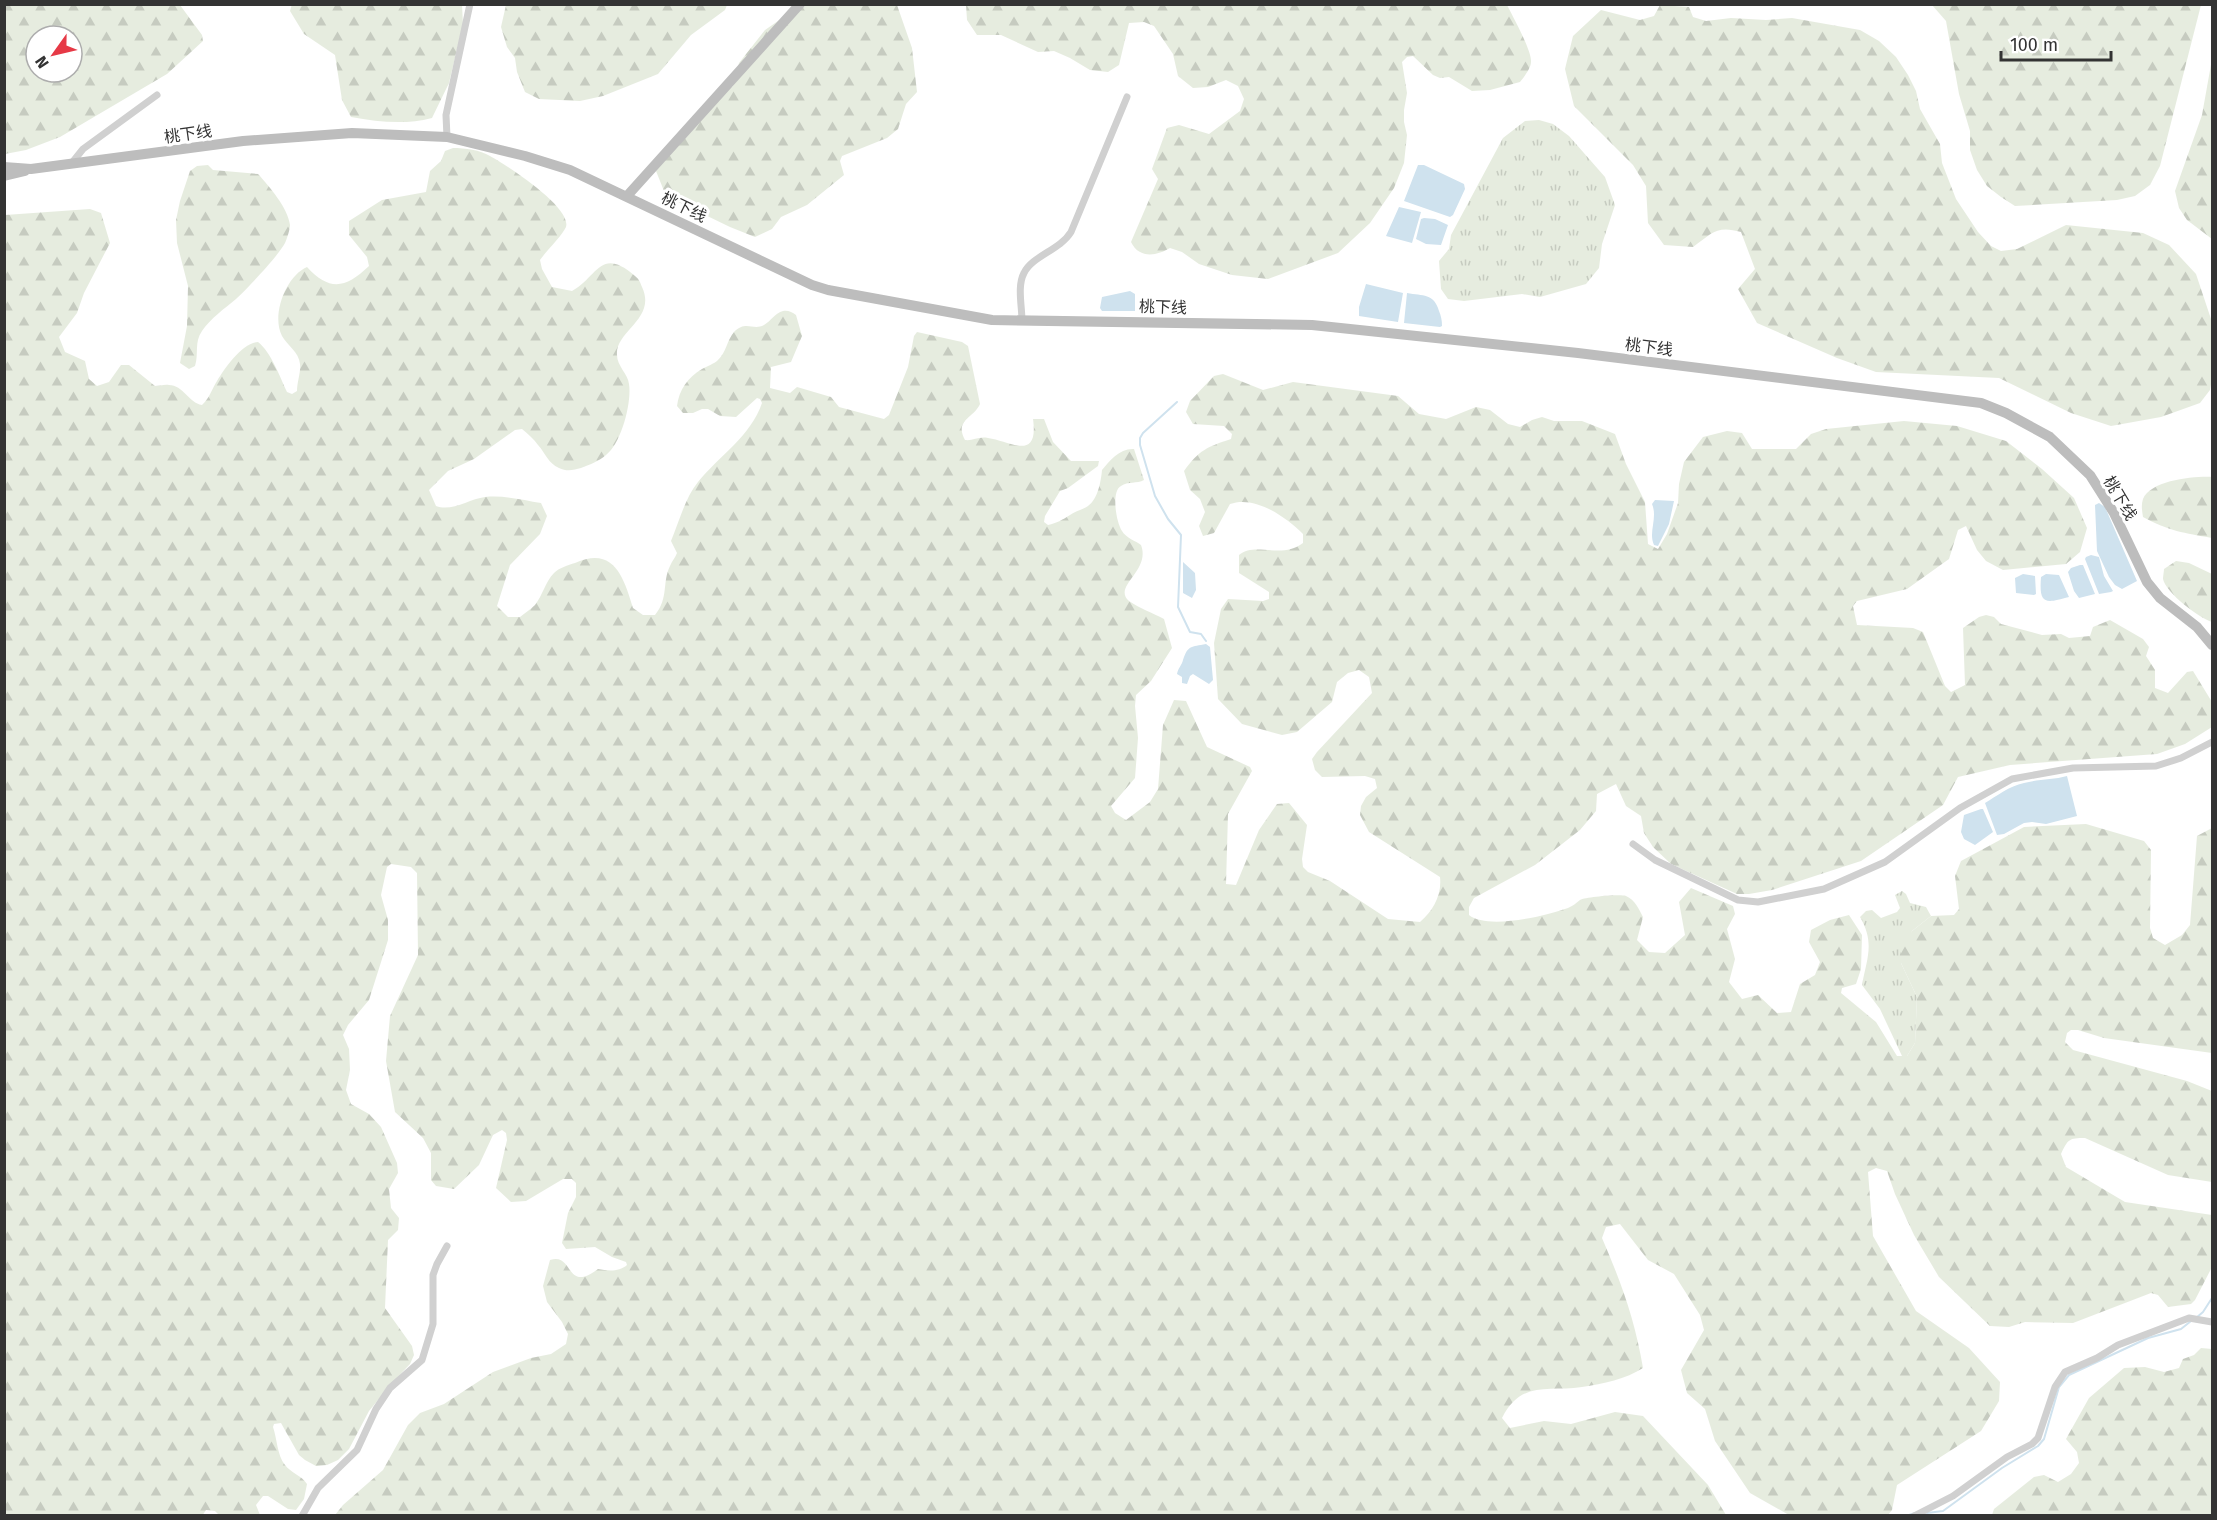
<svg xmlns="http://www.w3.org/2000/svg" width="2217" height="1520" viewBox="0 0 2217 1520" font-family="'Fira Sans','Noto Sans SC',sans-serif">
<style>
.grass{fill:url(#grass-tufts)}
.forest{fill:url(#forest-firs);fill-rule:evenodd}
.water{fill:#cfe2ee}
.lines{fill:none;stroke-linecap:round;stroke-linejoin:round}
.stream{stroke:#cfe2ee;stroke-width:2}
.street{stroke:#d0d0d0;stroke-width:7}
.secondary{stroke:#bdbdbd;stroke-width:10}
.labels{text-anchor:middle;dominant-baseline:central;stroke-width:6;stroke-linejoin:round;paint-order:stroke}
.street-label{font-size:16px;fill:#333;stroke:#fff}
</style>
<defs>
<pattern id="grass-tufts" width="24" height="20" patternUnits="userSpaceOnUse" patternTransform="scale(1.5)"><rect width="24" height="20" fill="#e6ecdf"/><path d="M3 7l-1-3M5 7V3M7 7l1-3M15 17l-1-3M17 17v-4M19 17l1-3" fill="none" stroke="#c6cbc0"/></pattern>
<pattern id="forest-firs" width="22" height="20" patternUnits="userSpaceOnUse" patternTransform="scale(1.5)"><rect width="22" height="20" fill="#e6ecdf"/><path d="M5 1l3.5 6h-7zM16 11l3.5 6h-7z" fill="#c6cbc0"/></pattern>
</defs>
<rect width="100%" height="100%" fill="#fff"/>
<path class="grass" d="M 1539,120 L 1553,124 L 1569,136 L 1605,177 L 1615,205 L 1602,244 L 1599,268 L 1586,284 L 1540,297 L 1522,294 L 1464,301 L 1448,299 L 1441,289 L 1439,261 L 1449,249 L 1451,235 L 1503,138 L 1525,121 Z
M 1902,891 L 1906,894 L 1910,903 L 1926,907 L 1931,916 L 1912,931 L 1901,963 L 1917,997 L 1915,1043 L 1907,1056 L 1902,1056 L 1880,1009 L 1862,985 C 1867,958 1875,943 1860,917 L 1866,911 L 1872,910 L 1881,918 L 1897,912 L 1900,908 L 1895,895 Z"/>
<path class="forest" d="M 5,4 L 180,5 L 202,35 L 203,41 L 167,74 L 60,137 L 26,150 L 5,154 ZM 36,36 L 72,36 L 72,72 L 36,72 Z
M 292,4 L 462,5 L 463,24 L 449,83 L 432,118 C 405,125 379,122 351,117 L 342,100 L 335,55 L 304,34 L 290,11 Z
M 506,5 L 506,4 L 727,5 L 725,10 L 691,35 L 658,74 L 603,96 L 580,101 L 539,99 L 525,92 L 517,72 L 515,58 L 507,47 L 501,27 Z
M 801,5 L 897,5 L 912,48 L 917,92 L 906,104 L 898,129 L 887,138 L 842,156 L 840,161 L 844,175 L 807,205 L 781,217 L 772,229 L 755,237 L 730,227 L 666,196 L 656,171 L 701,108 L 733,86 L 739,63 L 765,30 Z
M 966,5 L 1507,5 C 1513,17 1532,51 1531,62 C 1531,68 1524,77 1520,82 L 1490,90 L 1472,91 L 1449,77 L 1440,78 L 1433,75 L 1413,56 L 1407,57 L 1402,62 L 1407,93 L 1404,110 L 1404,122 L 1407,135 L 1404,163 L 1394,188 L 1370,223 L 1338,253 L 1268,279 L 1232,275 L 1199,264 L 1182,252 L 1170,248 C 1157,256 1139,259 1131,242 L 1158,179 L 1152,169 L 1167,128 L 1179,125 L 1209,134 L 1240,111 L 1244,99 L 1238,86 L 1226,80 L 1208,87 L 1193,88 L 1178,76 L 1173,54 L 1154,26 L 1144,22 L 1129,23 L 1119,65 L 1108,72 L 1090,70 L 1070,58 L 1054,51 L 1038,52 L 1001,35 L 977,35 L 967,20 Z
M 1660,5 L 1689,7 L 1693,17 L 1706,21 L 1731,18 L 1766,20 L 1792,18 L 1860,30 L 1879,41 L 1896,57 L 1908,75 L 1916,91 L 1920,109 L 1940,144 L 1942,163 L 1956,199 L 1978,232 L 1991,246 L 2001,251 L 2017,249 L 2066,225 L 2143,233 L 2169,245 L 2196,274 L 2212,322 L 2212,379 L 2210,390 L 2200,403 L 2161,417 L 2111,426 L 2071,413 L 1999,378 L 1876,372 L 1837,358 L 1757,323 L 1738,289 L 1755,269 L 1741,232 C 1717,225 1712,233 1693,247 L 1664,245 L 1648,223 L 1646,186 L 1633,165 L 1574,106 L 1565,69 L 1573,36 L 1601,10 L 1640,20 L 1654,16 Z
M 1932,5 L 2201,5 L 2160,166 L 2150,185 L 2135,196 L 2117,200 L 2015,206 L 2001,197 L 1987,186 L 1977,170 L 1970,150 L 1970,131 L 1959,94 L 1946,21 Z
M 2212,59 L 2212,239 L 2187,220 L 2179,208 L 2175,191 L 2202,115 Z
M 453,148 C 465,148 480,150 490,156 C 505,164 572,207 566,227 C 562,236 546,251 540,260 L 542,269 L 552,287 L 572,291 C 598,277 600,246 635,276 C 639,279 640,282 642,287 C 657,319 615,331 617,355 C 617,366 628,374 629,384 C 632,403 621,444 606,455 C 599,461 589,465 581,468 C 574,470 567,472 559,468 C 548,463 546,454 538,445 C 534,439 528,434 522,429 L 515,430 L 474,459 L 448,471 L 429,490 L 436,506 C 452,512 469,499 485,497 C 504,495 523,500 541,503 L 547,516 L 540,534 L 510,565 L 497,606 L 508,617 L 520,617 C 525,613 531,609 535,605 C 543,595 545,582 554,573 C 559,568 568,565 575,563 C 614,545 624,578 633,608 L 643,615 L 655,615 C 669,598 662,582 670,566 C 672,561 675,558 677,553 L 671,541 C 679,522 685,498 698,482 C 719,456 751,436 762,403 L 760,399 L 757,398 L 736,417 L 720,416 L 708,409 L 702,409 L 693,413 L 683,413 L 677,406 C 679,390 688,377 702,369 C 707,366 714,364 718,360 C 726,353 727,340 734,332 C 746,320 753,331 764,325 C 771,321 775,313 783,311 C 788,310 792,312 796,315 L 802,336 L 791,362 L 771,367 L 770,388 L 790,393 L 797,387 L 831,397 L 839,407 L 884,419 L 889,415 L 908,367 L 914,336 L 917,332 L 962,342 L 968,346 L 980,404 C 974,418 954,420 965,440 C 973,441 979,436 988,438 C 1010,441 1039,462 1033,419 L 1044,419 L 1053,442 L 1071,461 L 1099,461 L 1098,466 L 1068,488 L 1060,491 L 1045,516 L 1044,522 L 1048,525 C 1057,523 1062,520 1070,515 C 1075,511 1082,510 1088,506 C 1098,499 1101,481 1102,470 C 1110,460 1120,448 1134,449 L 1144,480 C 1137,484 1128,481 1121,486 C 1111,491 1116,522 1122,531 C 1126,538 1136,541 1141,545 C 1151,571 1112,586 1129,601 C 1139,608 1153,613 1164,619 L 1172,648 L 1151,681 L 1136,695 L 1135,706 L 1138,738 L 1135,778 L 1111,806 L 1115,813 L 1126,820 L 1150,802 L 1158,789 L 1163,725 L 1174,700 L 1186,701 L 1207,747 L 1250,767 L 1252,771 L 1228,814 L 1226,884 L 1236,885 L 1259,830 L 1277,804 L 1289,803 L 1307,825 L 1302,859 L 1303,867 L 1308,872 L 1330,881 L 1388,919 L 1420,922 C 1433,911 1442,895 1440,877 L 1369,832 L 1360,815 L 1361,806 L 1366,797 L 1377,788 L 1375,779 L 1365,776 L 1322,777 L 1315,770 L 1312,759 L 1317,752 L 1372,693 L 1369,677 L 1359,670 L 1348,673 L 1337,682 L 1332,702 L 1297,732 L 1282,735 L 1242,724 L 1218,699 L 1214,643 L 1221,609 L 1228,599 L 1263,601 L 1269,599 L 1269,592 L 1239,573 L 1239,555 C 1256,541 1281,560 1303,543 L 1303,534 C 1286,517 1255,495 1230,504 L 1214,533 L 1203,536 L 1199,526 L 1205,512 L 1200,499 L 1190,490 L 1184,471 C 1199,450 1207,447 1231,439 L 1232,434 L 1224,426 L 1193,424 L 1186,412 L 1190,401 L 1214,376 L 1223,374 L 1263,390 L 1293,382 L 1398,396 L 1419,414 L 1446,419 L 1476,407 L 1490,410 L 1508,424 L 1520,427 L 1532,420 L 1542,417 L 1554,421 L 1582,421 L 1615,434 L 1626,464 L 1645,502 L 1648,544 L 1658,549 L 1667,534 L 1678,503 L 1679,484 L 1684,462 L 1703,437 L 1727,431 L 1742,433 L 1752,449 L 1796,449 L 1811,434 L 1826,429 L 1904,421 L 1957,426 L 2006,441 L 2042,469 L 2074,498 L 2087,528 L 2080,552 L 2066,564 L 2003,570 L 1986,561 L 1977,550 L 1966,526 L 1958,530 L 1949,559 L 1907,589 L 1857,601 L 1853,606 L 1857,625 L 1913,628 L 1923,632 L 1945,686 L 1951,692 L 1965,685 L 1963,628 L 1979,617 L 1986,615 L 1994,617 L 2001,624 L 2042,635 L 2061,634 L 2069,638 L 2090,636 L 2093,627 L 2110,620 L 2143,639 L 2149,647 L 2146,656 L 2155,670 L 2155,688 L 2168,693 L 2187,672 L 2193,671 L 2212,702 L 2212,727 L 2185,744 L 2157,754 L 2010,765 L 1958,777 L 1943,805 L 1861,861 L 1772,890 L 1749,894 L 1737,894 L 1671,864 L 1653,847 L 1644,833 L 1641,816 L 1626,806 L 1616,784 L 1597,794 L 1596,811 L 1580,830 L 1535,865 L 1474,898 L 1469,907 L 1469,915 C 1487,930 1546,916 1568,908 C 1573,906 1576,903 1580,900 C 1586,897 1620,894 1626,896 C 1635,900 1639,909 1643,917 L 1637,940 L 1649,952 L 1665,953 L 1685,935 L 1679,902 L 1691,888 L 1733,906 L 1735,914 L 1727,929 L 1735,959 L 1729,982 L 1742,999 L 1758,995 L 1777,1013 L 1791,1012 L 1800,984 L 1815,975 L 1820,962 L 1809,942 L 1811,930 L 1830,920 L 1849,915 L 1862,935 L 1861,969 L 1856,984 L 1842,988 L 1841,993 L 1876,1022 L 1897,1056 L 1907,1056 L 1915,1043 L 1917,997 L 1901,963 L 1901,948 L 1912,931 L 1931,916 L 1954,915 L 1959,909 L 1955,876 L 1961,861 L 2024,827 L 2086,824 L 2144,841 L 2151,850 L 2150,928 L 2153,938 L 2165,945 L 2182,935 L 2190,925 L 2197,836 L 2212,828 L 2212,1053 L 2104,1038 L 2078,1030 L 2071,1030 L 2067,1033 L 2065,1042 L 2073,1050 L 2187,1081 L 2212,1091 L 2212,1182 L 2168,1175 L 2085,1138 C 2069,1138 2068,1139 2061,1154 L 2066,1167 L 2125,1202 L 2212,1215 L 2212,1267 L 2195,1300 L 2191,1304 L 2168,1307 L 2158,1295 L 2151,1293 L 2073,1323 L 2025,1322 L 2009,1327 L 1990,1326 L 1939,1277 L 1914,1235 L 1895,1194 L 1887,1171 L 1876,1168 L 1868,1172 L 1873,1236 L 1916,1311 L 1969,1348 L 2000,1382 L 1999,1401 L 1981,1431 L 1897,1485 L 1892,1510 L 1888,1515 L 1789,1515 L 1750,1493 L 1715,1441 L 1705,1409 L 1687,1393 L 1681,1370 L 1704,1330 L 1700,1315 L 1674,1274 L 1648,1260 L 1620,1224 L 1606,1227 L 1602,1238 C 1621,1282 1635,1320 1643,1368 C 1626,1379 1603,1384 1582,1387 C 1548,1392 1521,1380 1502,1418 L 1510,1428 L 1544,1421 L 1571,1424 L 1615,1412 L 1643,1416 L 1708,1485 L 1726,1515 L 335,1515 L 343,1505 L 383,1470 L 408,1425 L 420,1413 L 444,1404 L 493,1372 L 531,1358 L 551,1354 L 566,1344 L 568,1334 L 562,1322 L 547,1302 L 543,1286 L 550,1260 C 574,1252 565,1294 598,1269 C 608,1271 619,1272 627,1265 L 626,1262 L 612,1257 L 595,1247 L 566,1249 L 562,1243 L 568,1213 L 576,1197 L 576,1183 L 572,1179 L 563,1179 L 526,1201 L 511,1202 L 496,1188 L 507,1140 L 506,1133 L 502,1130 L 493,1135 L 479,1165 L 454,1189 L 436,1186 L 431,1180 L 431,1153 L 423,1138 L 395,1112 L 386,1061 L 390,1016 L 418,955 L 417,873 L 411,867 L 391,864 L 387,867 L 381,895 L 388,920 L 388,940 L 369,1000 L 348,1025 L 343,1035 L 349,1049 L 350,1070 L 346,1090 L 351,1104 L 369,1114 L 381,1127 L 397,1163 L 398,1173 L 389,1189 L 391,1208 L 399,1218 L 398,1230 L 388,1240 L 385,1308 L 412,1346 L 414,1355 L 410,1364 L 392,1383 L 369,1411 L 349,1449 L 338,1460 L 327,1465 L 316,1466 L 305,1460 L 299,1455 L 281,1423 L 274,1424 L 273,1427 C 277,1438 277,1455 285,1465 C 291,1473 301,1475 307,1484 L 304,1499 L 296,1510 L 288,1509 L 268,1496 L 263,1496 L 256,1505 L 260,1515 L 219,1515 L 215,1511 L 206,1510 L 202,1516 L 5,1516 L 5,215 L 90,209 L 101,213 L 110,243 L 84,293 L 77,313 L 59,337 L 65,352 L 85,361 L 89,379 L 97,386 L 109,382 L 121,365 L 129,365 L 155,386 C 159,386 165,384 169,385 C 183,385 189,403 202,405 C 209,399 212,389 217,381 C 225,368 242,343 258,342 C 271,352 280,377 287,392 L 292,394 L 297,391 C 297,382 301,372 300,364 C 299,352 287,345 282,336 C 271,315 286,276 307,267 C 330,292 346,288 369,266 L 367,257 L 349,235 L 349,221 L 382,200 L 426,192 L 430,171 L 441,161 L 445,151 Z
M 208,165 L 213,170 L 258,174 C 269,186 288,208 290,225 C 290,229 287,239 285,243 C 278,256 248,288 236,299 C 224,309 211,318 202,331 C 194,342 199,354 195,366 L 189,369 L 180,363 L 187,326 L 188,286 L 177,243 L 176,220 L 180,201 L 190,171 L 197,166 Z
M 2212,477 L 2212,538 C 2184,533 2169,531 2143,517 C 2142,511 2141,505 2143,499 C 2151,480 2195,476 2212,477 Z
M 2176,561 L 2189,563 L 2212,574 L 2212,622 C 2199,618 2166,593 2163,579 C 2163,577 2164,571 2164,569 Z
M 2201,1348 L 2212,1349 L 2212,1515 L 1992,1515 L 1994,1509 L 2034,1477 L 2044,1475 L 2058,1482 L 2071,1474 L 2079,1463 L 2077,1452 L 2066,1439 L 2089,1398 L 2124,1368 L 2145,1367 L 2164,1372 L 2179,1368 L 2183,1359 L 2194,1355 Z"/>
<path class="water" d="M 1418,165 L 1424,165 L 1464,184 L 1465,189 L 1453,215 L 1450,217 L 1404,201 Z
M 1399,207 L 1421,212 L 1412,243 L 1386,236 Z
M 1424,218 L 1435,219 L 1448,225 L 1441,245 L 1426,244 L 1416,239 L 1421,219 Z
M 1366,284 L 1403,293 L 1398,322 L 1359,316 L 1359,307 Z
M 1130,291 L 1135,294 L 1135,311 L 1102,311 L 1100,308 L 1102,297 Z
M 1407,293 C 1423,296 1434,293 1439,311 C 1441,316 1442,320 1442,326 L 1440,327 L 1404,323 Z
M 1655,500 L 1674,501 L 1669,524 L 1658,546 L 1654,545 C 1648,532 1658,518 1652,504 Z
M 2099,503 L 2105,507 L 2137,581 L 2122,589 L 2115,585 L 2109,577 L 2097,551 L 2095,505 Z
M 2091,555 L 2099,557 L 2104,576 L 2113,591 L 2111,592 L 2099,594 L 2085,559 L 2086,557 Z
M 1183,562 L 1195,573 L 1196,590 L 1192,598 L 1183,593 Z
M 2080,565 L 2083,565 L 2095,594 L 2079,598 L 2074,591 L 2068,572 L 2071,568 Z
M 2023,574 L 2035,576 L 2036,594 L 2034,595 L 2016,593 L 2015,578 Z
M 2046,574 L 2059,575 L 2069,597 C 2044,604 2039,604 2041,577 Z
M 1206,644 L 1210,647 L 1213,680 L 1209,684 L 1193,674 L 1190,676 L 1187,684 L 1182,683 L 1182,677 L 1177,674 C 1178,668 1182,665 1183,660 C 1188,645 1191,647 1206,644 Z
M 2067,776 L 2077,816 L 2046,824 L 2032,822 L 2024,823 L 2004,834 L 1997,835 L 1985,803 C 1997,796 2009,786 2024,783 C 2038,779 2053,780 2067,776 Z
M 1981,809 L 1983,809 L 1993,832 L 1975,845 L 1964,839 L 1961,832 L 1964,815 Z"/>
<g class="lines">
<path class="stream" d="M 1177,402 L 1143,433 L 1140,438 L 1140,445 L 1155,496 L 1168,519 L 1181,535 L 1178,607 L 1190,632 L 1201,634 L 1206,641
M 2196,1318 L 2203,1312 L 2212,1298
M 1927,1513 L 1943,1511 L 2002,1468 L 2038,1446 L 2044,1439 L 2059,1387 L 2069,1375 L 2148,1338 L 2181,1329 L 2191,1321
M 1906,1516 L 1915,1513"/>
<path class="street" d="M 447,137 L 446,115 L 470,4
M 71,164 L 83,149 L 157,95
M 1022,321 C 1022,306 1017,286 1024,273 C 1032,256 1060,250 1071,232 L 1127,97
M 1633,844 L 1655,860 L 1738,900 L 1758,902 L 1824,889 L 1885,862 L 1960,808 L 2012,779 L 2073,768 L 2156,766 L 2181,758 L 2212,742
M 302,1516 L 318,1488 L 357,1450 L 376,1409 L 390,1388 L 422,1360 L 433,1324 L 433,1275 L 437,1264 L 447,1246
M 1914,1516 L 1953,1496 L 2007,1457 L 2032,1444 L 2038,1438 L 2055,1387 L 2065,1372 L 2097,1358 L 2118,1345 L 2189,1318 L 2212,1322"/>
<path class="secondary" d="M 4,167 L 31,169 L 243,141 L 352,133 L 447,137 L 525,156 L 570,170 L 812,285 L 828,290 L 992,320 L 1312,325 L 1578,353 L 1981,403 L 2006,413 L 2050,437 L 2090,475 L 2114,513 L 2147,582 L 2160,598 L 2197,627 L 2212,645
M 4,176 L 25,171
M 627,196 L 800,4"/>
</g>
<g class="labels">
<g class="street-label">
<text transform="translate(188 134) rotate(-8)">桃下线</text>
<text transform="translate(684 207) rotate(26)">桃下线</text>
<text transform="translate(1163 307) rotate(2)">桃下线</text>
<text transform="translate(1649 347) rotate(7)">桃下线</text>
<text transform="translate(2120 498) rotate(59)">桃下线</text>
</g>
</g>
<rect width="2217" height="1520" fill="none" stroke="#333333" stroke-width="12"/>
<g transform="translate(54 54) rotate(236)"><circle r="28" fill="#ffffff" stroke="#adadad" stroke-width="1.5"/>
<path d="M0-4.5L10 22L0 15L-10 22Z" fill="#e63946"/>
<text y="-9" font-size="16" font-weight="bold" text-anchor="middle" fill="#333333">N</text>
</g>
<path d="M2001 51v9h110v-9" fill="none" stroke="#333333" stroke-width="3"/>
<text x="2010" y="51" font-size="18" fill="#333333" stroke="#ffffff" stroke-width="4.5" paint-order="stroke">100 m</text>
</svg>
